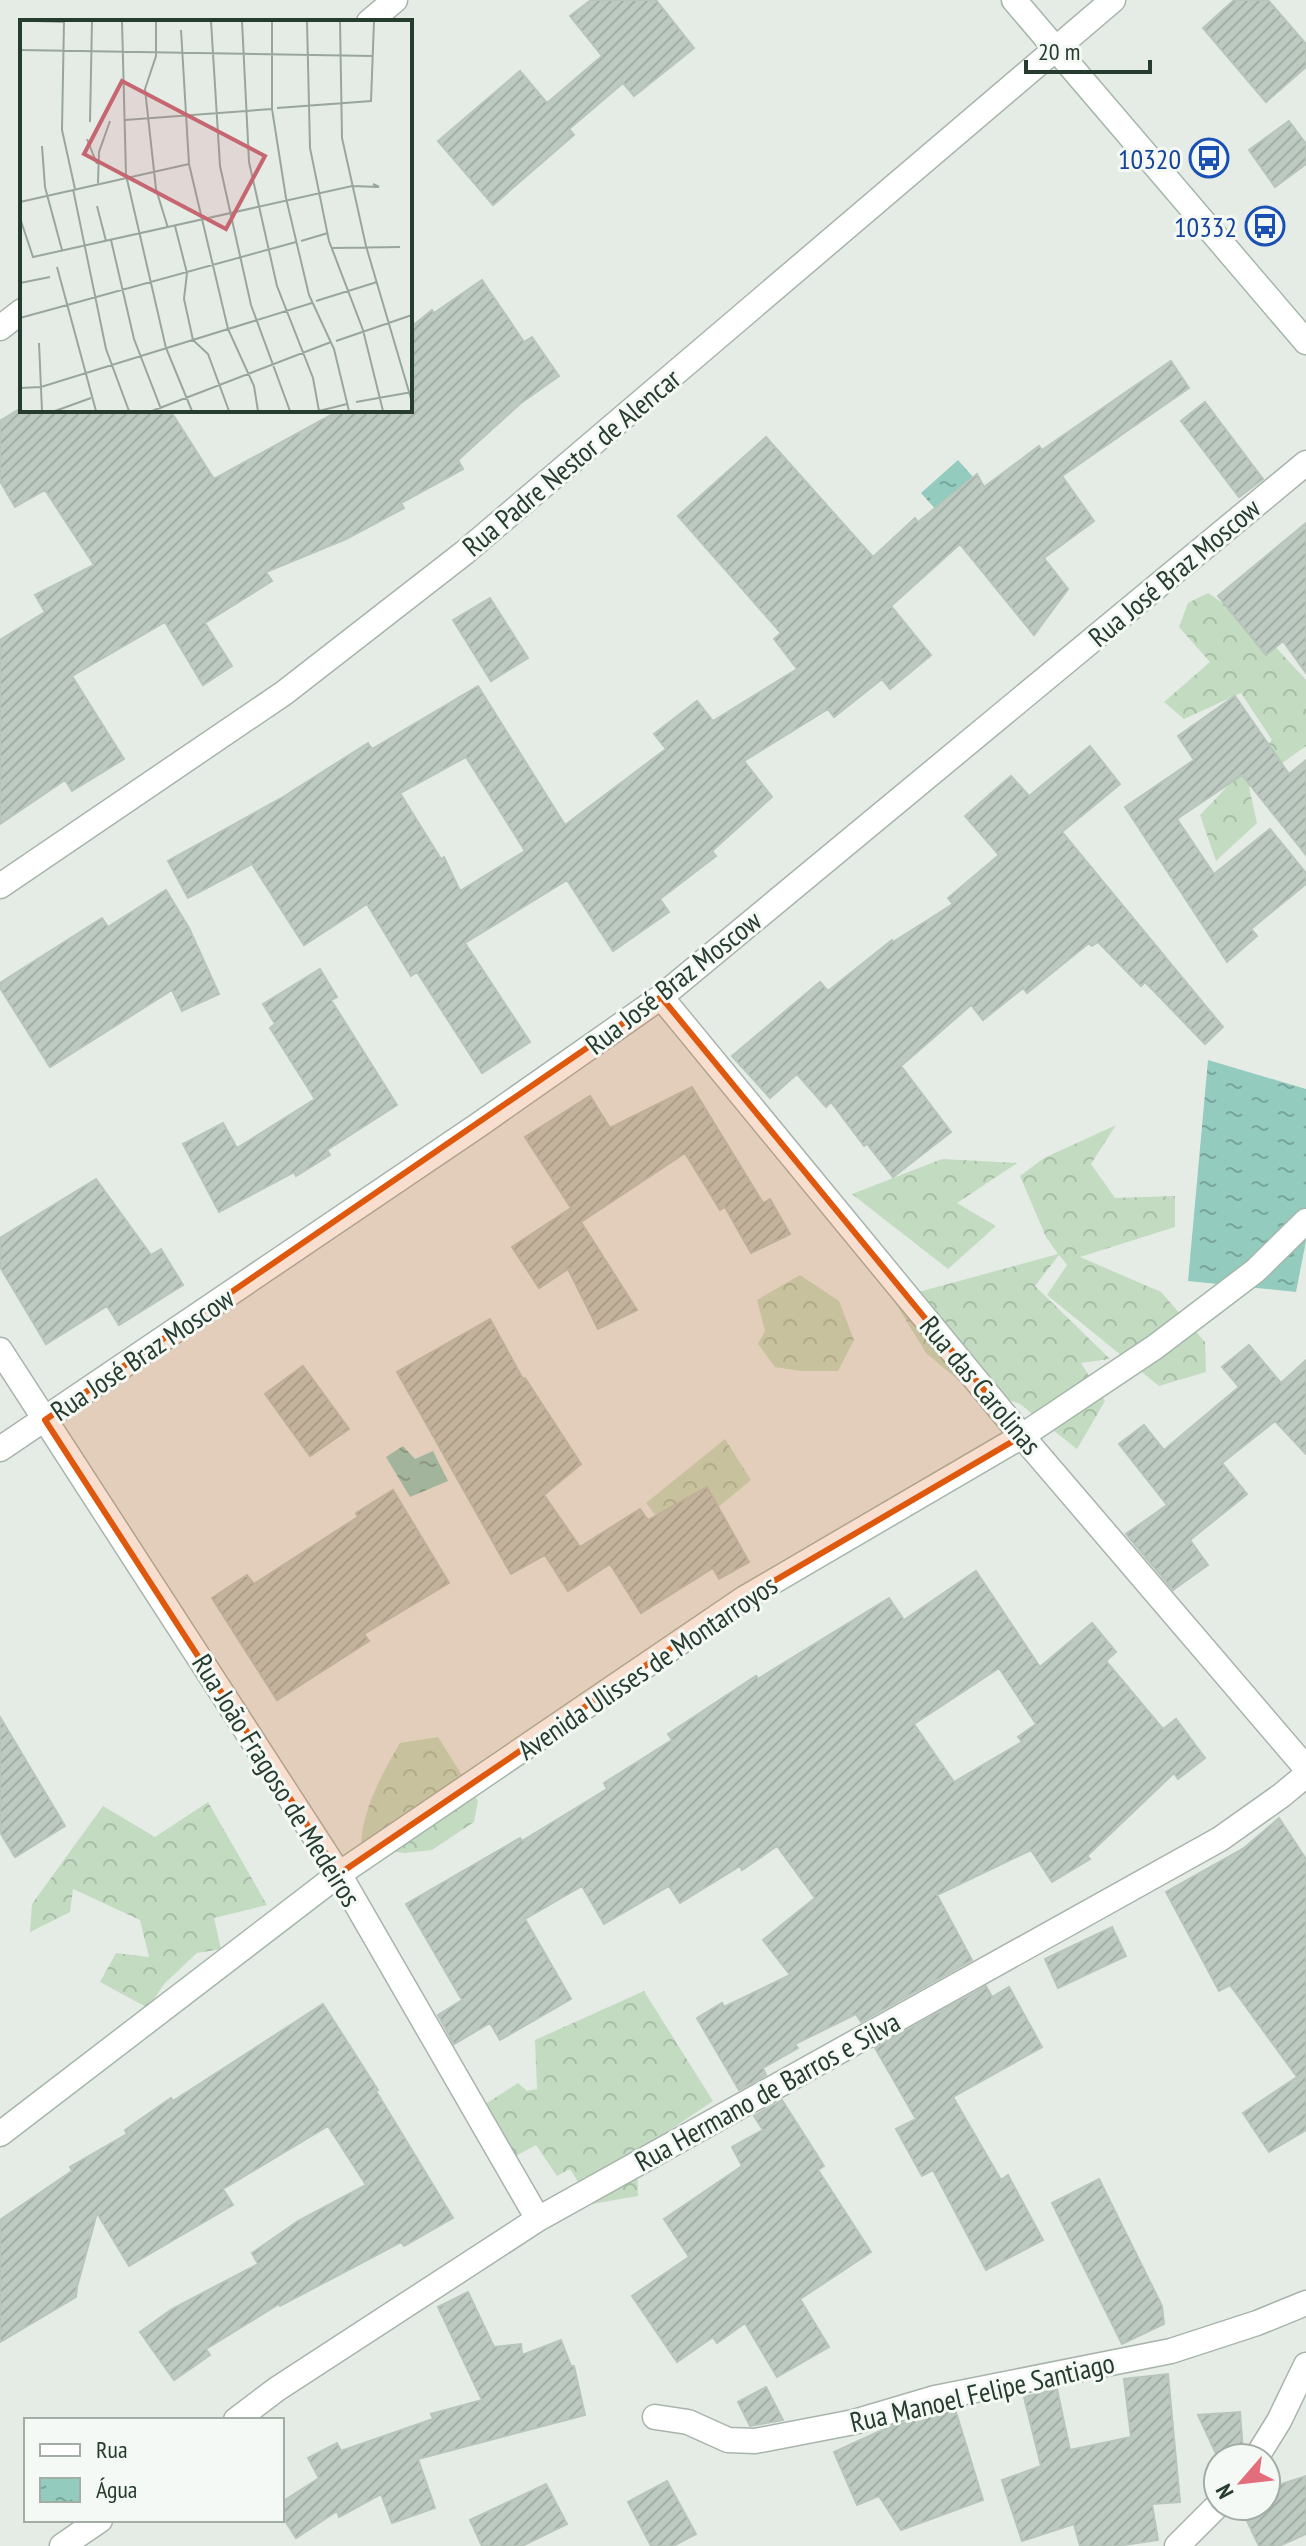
<svg xmlns="http://www.w3.org/2000/svg" width="1306" height="2546" viewBox="0 0 1306 2546" font-family="'PT Sans Narrow',sans-serif">
<style>
.forest{fill:url(#forest-crowns)}
.water{fill:url(#water-ripples)}
.building{fill:url(#building-hatch);stroke:#b8c5bb;stroke-width:2;fill-rule:evenodd}
.lines{fill:none;stroke-linecap:round;stroke-linejoin:round}
.street-casing{stroke:#a8b4ab;stroke-width:27}
.secondary-casing{stroke:#a5b7aa;stroke-width:27}
.street{stroke:#fff;stroke-width:24}
.secondary{stroke:#fff;stroke-width:24}
.marked{fill:#de580e;fill-opacity:0.2;stroke:#de580e;stroke-width:6;stroke-linejoin:round}
.labels{text-anchor:middle;dominant-baseline:central;stroke-width:6;stroke-linejoin:round;paint-order:stroke}
.transit-label{font-size:28px;fill:#164399;stroke:#f5f9f6;text-anchor:end}
.street-label{font-size:28px;fill:#263c2e;stroke:#f5f9f6}
.inset-road{fill:none;stroke:#99a69c;stroke-width:2}
.view{fill:#c66670;fill-opacity:0.15;stroke:#c66670;stroke-width:4}
.inset-edge{fill:none;stroke:#263c2e;stroke-width:4}
</style>
<defs>
<pattern id="forest-crowns" width="20" height="18" patternUnits="userSpaceOnUse" patternTransform="scale(2)"><rect width="20" height="18" fill="#c3dbc1"/><path d="M2 6a3 3 0 1 1 6 0M12 15a3 3 0 1 1 6 0" fill="none" stroke="#a7bda6"/></pattern>
<pattern id="water-ripples" width="26" height="14" patternUnits="userSpaceOnUse" patternTransform="scale(2)"><rect width="26" height="14" fill="#94cbbf"/><path d="M2 4q2-2 4 0t4 0M15 11q2-2 4 0t4 0" fill="none" stroke="#79a69c"/></pattern>
<pattern id="building-hatch" width="6" height="6" patternUnits="userSpaceOnUse" patternTransform="scale(2)"><rect width="6" height="6" fill="#bdcac1"/><path d="M-1 1l2-2M0 6l6-6M5 7l2-2" fill="none" stroke="#a2aea6"/></pattern>
</defs>
<rect width="100%" height="100%" fill="#e5ece6"/>
<path class="forest" d="M 1208,593 L 1256,626 L 1306,680 L 1306,746 L 1249,787 L 1257,823 L 1216,861 L 1200,815 L 1272,740 L 1241,693 L 1184,719 L 1164,702 L 1210,662 L 1179,627 L 1188,603 Z
M 1116,1125 L 1091,1164 L 1115,1198 L 1175,1196 L 1175,1227 L 1080,1257 L 1161,1292 L 1205,1342 L 1206,1372 L 1159,1386 L 1047,1295 L 1067,1265 L 1059,1255 L 1035,1286 L 1110,1359 L 1081,1363 L 1105,1401 L 1077,1449 L 1020,1404 L 963,1384 L 926,1353 L 893,1299 L 1058,1254 L 1046,1237 L 1020,1176 L 1044,1158 Z
M 942,1159 L 1017,1163 L 957,1203 L 996,1226 L 948,1269 L 852,1194 Z
M 800,1275 L 839,1301 L 854,1340 L 838,1371 L 801,1371 L 775,1367 L 758,1344 L 765,1331 L 757,1300 Z
M 725,1439 L 751,1480 L 676,1542 L 646,1503 Z
M 438,1737 L 478,1801 L 474,1822 L 432,1850 L 405,1853 L 361,1848 C 361,1811 382,1774 400,1743 Z
M 208,1802 L 267,1905 L 214,1918 L 221,1949 L 197,1953 L 164,1984 L 148,2008 L 100,1982 L 116,1953 L 149,1957 L 140,1920 L 73,1889 L 70,1912 L 30,1932 L 32,1904 L 103,1806 L 155,1837 Z
M 644,1991 L 713,2101 L 637,2152 L 638,2196 L 592,2204 L 570,2169 L 557,2176 L 536,2145 L 516,2156 L 481,2137 L 487,2103 L 518,2083 L 527,2091 L 537,2089 L 535,2040 Z"/>
<path class="water" d="M 958,460 L 974,478 L 946,521 L 921,493 Z
M 1208,1060 L 1306,1089 L 1306,1241 L 1296,1292 L 1188,1281 Z
M 403,1446 L 415,1459 L 433,1451 L 448,1481 L 410,1497 L 386,1457 Z"/>
<path class="building" d="M 591,0 L 656,0 L 694,48 L 634,96 L 623,83 L 569,129 L 574,135 L 493,205 L 438,141 L 520,71 L 547,103 L 602,56 L 570,16 Z
M 1234,0 L 1268,0 L 1306,44 L 1306,67 L 1266,102 L 1203,28 Z
M 1289,121 L 1306,144 L 1306,164 L 1275,187 L 1249,150 Z
M 482,280 L 524,342 L 532,337 L 559,376 L 521,403 L 458,460 L 463,469 L 401,503 L 404,508 L 346,539 L 266,572 L 272,581 L 205,623 L 232,666 L 203,685 L 165,622 L 72,676 L 124,759 L 72,791 L 65,780 L 0,824 L 0,640 L 45,612 L 35,595 L 94,565 L 45,490 L 15,507 L 0,481 L 0,421 L 18,410 L 170,410 L 214,479 L 340,410 L 410,410 L 410,328 L 432,310 L 434,313 Z
M 1171,361 L 1189,388 L 1062,476 L 1094,521 L 1044,558 L 1068,589 L 1034,635 L 960,544 L 891,606 L 931,655 L 890,689 L 882,679 L 834,717 L 828,709 L 744,761 L 772,797 L 712,851 L 716,856 L 660,899 L 669,912 L 613,951 L 567,880 L 465,943 L 530,1042 L 482,1073 L 417,972 L 411,976 L 367,904 L 304,945 L 252,864 L 188,898 L 168,861 L 283,797 L 368,743 L 372,749 L 478,686 L 565,825 L 666,749 L 654,734 L 697,701 L 713,721 L 797,669 L 774,639 L 781,633 L 678,516 L 766,437 L 873,557 L 915,518 L 918,522 L 977,474 L 984,487 L 1039,446 L 1042,450 ZM 466,757 L 525,851 L 460,891 L 444,857 L 441,859 L 400,793 Z
M 1205,402 L 1263,479 L 1239,497 L 1181,421 Z
M 1306,523 L 1306,673 L 1283,641 L 1266,655 L 1218,596 Z
M 490,598 L 528,658 L 491,681 L 453,620 Z
M 1235,696 L 1289,774 L 1306,760 L 1306,855 L 1242,775 L 1177,819 L 1214,874 L 1270,829 L 1306,873 L 1306,884 L 1251,929 L 1257,936 L 1227,962 L 1125,807 L 1194,760 L 1178,736 Z
M 1090,746 L 1120,784 L 1062,832 L 1223,1027 L 1205,1044 L 1145,982 L 1141,986 L 1098,942 L 1092,946 L 1089,943 L 1027,993 L 1023,988 L 983,1020 L 971,1005 L 901,1066 L 951,1132 L 893,1177 L 867,1144 L 864,1146 L 831,1102 L 826,1107 L 797,1074 L 770,1098 L 732,1056 L 820,982 L 828,991 L 892,940 L 893,942 L 953,904 L 948,898 L 999,855 L 965,816 L 1011,776 L 1029,796 Z
M 166,890 L 189,928 L 219,994 L 182,1011 L 172,990 L 50,1067 L 0,988 L 0,983 L 102,918 L 108,927 Z
M 320,969 L 337,997 L 331,1000 L 397,1105 L 327,1150 L 330,1155 L 296,1176 L 294,1172 L 219,1212 L 183,1144 L 223,1123 L 237,1148 L 315,1099 L 270,1028 L 275,1024 L 263,1004 Z
M 692,1087 L 763,1203 L 770,1199 L 790,1234 L 751,1253 L 725,1207 L 720,1210 L 685,1153 L 581,1222 L 637,1310 L 598,1329 L 568,1269 L 539,1288 L 512,1247 L 571,1208 L 525,1137 L 590,1096 L 610,1128 Z
M 96,1179 L 151,1255 L 161,1249 L 183,1285 L 119,1325 L 107,1306 L 46,1344 L 0,1267 L 0,1238 Z
M 490,1319 L 523,1379 L 525,1378 L 581,1464 L 544,1495 L 580,1547 L 640,1509 L 648,1520 L 707,1487 L 749,1562 L 719,1579 L 713,1568 L 641,1613 L 610,1564 L 568,1591 L 545,1555 L 511,1574 L 397,1372 Z
M 1249,1345 L 1281,1383 L 1306,1360 L 1306,1454 L 1275,1421 L 1222,1463 L 1247,1494 L 1190,1540 L 1208,1565 L 1173,1590 L 1126,1534 L 1167,1505 L 1119,1444 L 1144,1425 L 1164,1450 L 1239,1387 L 1222,1367 Z
M 303,1366 L 349,1429 L 310,1456 L 265,1394 Z
M 393,1490 L 449,1583 L 364,1634 L 369,1641 L 277,1700 L 212,1598 L 247,1575 L 254,1584 L 358,1517 L 356,1513 Z
M 976,1571 L 1040,1667 L 1092,1623 L 1116,1652 L 1106,1661 L 1163,1729 L 1176,1719 L 1205,1758 L 1178,1779 L 1174,1773 L 1087,1856 L 1090,1859 L 1052,1882 L 1031,1850 L 937,1895 L 972,1960 L 861,2022 L 856,2014 L 795,2044 L 798,2048 L 763,2068 L 766,2075 L 739,2090 L 697,2018 L 722,2003 L 724,2007 L 790,1975 L 763,1940 L 815,1898 L 777,1846 L 742,1870 L 740,1866 L 680,1903 L 669,1886 L 604,1924 L 582,1886 L 525,1919 L 571,1999 L 500,2040 L 490,2023 L 454,2044 L 438,2015 L 462,2000 L 406,1904 L 520,1838 L 522,1841 L 607,1789 L 604,1783 L 672,1740 L 668,1734 L 756,1676 L 758,1679 L 889,1598 L 904,1620 ZM 999,1668 L 1036,1724 L 1018,1737 L 1022,1742 L 954,1782 L 914,1724 Z
M 0,1717 L 65,1826 L 15,1857 L 0,1832 Z
M 1279,1818 L 1306,1859 L 1306,2130 L 1269,2152 L 1243,2113 L 1297,2077 L 1230,1985 L 1219,1991 L 1166,1892 L 1244,1848 Z
M 1112,1927 L 1126,1956 L 1058,1988 L 1045,1959 Z
M 986,1986 L 992,1997 L 1009,1987 L 1042,2047 L 953,2097 L 1001,2180 L 1008,2175 L 1043,2240 L 986,2270 L 933,2170 L 922,2176 L 896,2129 L 916,2119 L 875,2048 Z
M 323,2004 L 378,2090 L 376,2091 L 453,2218 L 404,2246 L 401,2242 L 280,2306 L 279,2304 L 206,2349 L 210,2355 L 174,2380 L 140,2332 L 172,2309 L 258,2264 L 252,2253 L 298,2221 L 366,2185 L 328,2126 L 223,2189 L 233,2205 L 129,2266 L 97,2213 L 77,2287 L 76,2297 L 0,2342 L 0,2220 L 72,2171 L 70,2167 L 127,2134 L 125,2130 L 171,2098 L 173,2101 Z
M 782,2100 L 824,2166 L 818,2170 L 871,2252 L 800,2299 L 829,2347 L 777,2377 L 745,2323 L 717,2343 L 713,2337 L 677,2362 L 632,2296 L 689,2257 L 664,2219 L 742,2166 L 732,2147 L 763,2130 L 754,2116 Z
M 1099,2179 L 1162,2306 L 1164,2324 L 1122,2344 L 1052,2203 Z
M 468,2292 L 494,2347 L 521,2344 L 522,2355 L 561,2340 L 571,2366 L 574,2366 L 585,2415 L 418,2459 L 435,2508 L 392,2523 L 381,2494 L 339,2517 L 337,2511 L 296,2538 L 282,2516 L 282,2502 L 319,2478 L 308,2458 L 337,2443 L 341,2451 L 433,2419 L 431,2414 L 482,2400 L 438,2307 Z
M 1168,2374 L 1180,2502 L 1152,2504 L 1158,2540 L 1117,2546 L 1080,2546 L 1074,2524 L 1022,2541 L 1002,2480 L 1041,2466 L 1024,2397 L 1057,2389 L 1070,2450 L 1131,2437 L 1124,2379 Z
M 766,2387 L 783,2420 L 750,2426 L 738,2402 Z
M 955,2409 L 983,2500 L 901,2530 L 879,2496 L 857,2505 L 834,2452 L 889,2427 Z
M 1240,2412 L 1243,2451 L 1241,2458 L 1218,2458 L 1198,2415 Z
M 1306,2476 L 1306,2534 L 1279,2546 L 1259,2546 L 1240,2506 L 1266,2506 L 1266,2489 Z
M 667,2481 L 696,2534 L 673,2546 L 651,2546 L 628,2502 Z
M 546,2484 L 567,2524 L 522,2546 L 482,2546 L 470,2520 Z"/>
<g class="lines">
<defs>
<path id="street" d="M 369,22 L 395,0
M 0,328 L 22,311
M 0,886 L 284,693 L 464,553 L 1113,0
M 661,997 L 1022,1436 L 1306,1768
M 0,1350 L 339,1874 L 538,2219
M 0,1449 L 480,1124 L 661,997 L 1306,463
M 655,2417 L 688,2422 L 728,2440 L 755,2441 L 854,2422 L 935,2398 L 1171,2351 L 1257,2323 L 1306,2303
M 236,2420 L 277,2389 L 538,2219 L 1220,1839 L 1282,1795 L 1306,1775
M 1256,2458 L 1279,2421 L 1306,2365
M 62,2546 L 100,2520
M 1177,2546 L 1218,2505"/>
<path id="secondary" d="M 1014,0 L 1306,342
M 0,2134 L 339,1874 L 745,1598 L 1022,1436 L 1155,1347 L 1255,1271 L 1306,1221"/>
</defs>
<use href="#street" class="street-casing"/>
<use href="#secondary" class="secondary-casing"/>
<use href="#street" class="street"/>
<use href="#secondary" class="secondary"/>
</g>
<path class="marked" d="M 661,997 L 1022,1436 L 745,1598 L 339,1874 L 45,1420 Z"/>
<defs>
<symbol id="bus-ring" viewBox="-11 -11 22 22"><circle r="9.5" fill="#f5f9f6" stroke="#1a4fb4" stroke-width="1.5"/><path d="M-5-6H5V4H4V6H2V4H-2V6H-4V4H-5ZM-3.5-4V0h7V-4ZM-3.5 1.2v1.5H-2V1.2ZM2 1.2v1.5H3.5V1.2Z" fill="#1a4fb4"/></symbol>
</defs>
<g fill-rule="evenodd">
<use href="#bus-ring" x="1187" y="136" width="44" height="44"/>
<use href="#bus-ring" x="1243" y="204" width="44" height="44"/>
</g>
<g class="labels">
<g class="transit-label">
<text x="1181" y="158">10320</text>
<text x="1237" y="226">10332</text>
</g>
<g class="street-label">
<text transform="translate(571 462) rotate(-40)">Rua Padre Nestor de Alencar</text>
<text transform="translate(1174 572) rotate(-40)">Rua José Braz Moscow</text>
<text transform="translate(673 982) rotate(-38)">Rua José Braz Moscow</text>
<text transform="translate(142 1354) rotate(-34)">Rua José Braz Moscow</text>
<text transform="translate(981 1385) rotate(50)">Rua das Carolinas</text>
<text transform="translate(647 1667) rotate(-34)">Avenida Ulisses de Montarroyos</text>
<text transform="translate(277 1780) rotate(58)">Rua João Fragoso de Medeiros</text>
<text transform="translate(767 2091) rotate(-29)">Rua Hermano de Barros e Silva</text>
<text transform="translate(982 2392) rotate(-13)">Rua Manoel Felipe Santiago</text>
</g>
</g>
<g transform="translate(20 20)">
<rect width="392" height="392" fill="#e5ece6"/>
<path class="inset-road" d="M 16,1 L 44,2M 44,1 L 42,110 L 55,169M 102,1 L 106,155 L 146,328 L 172,391M 136,1 L 136,36 L 125,69 L 136,169 L 148,208M 191,1 L 200,146 L 231,285 L 270,391M 222,1 L 229,142 L 257,266 L 293,358 L 299,391M 252,1 L 252,89 L 266,178 L 289,275 L 314,329 L 329,391M 287,1 L 290,128 L 309,221 L 343,310 L 363,391M 320,1 L 322,118 L 346,226 L 392,382M 161,10 L 169,144 L 208,309 L 234,366 L 238,391M 0,29 L 1,1M 0,30 L 353,36M 257,88 L 351,81 L 354,1M 105,100 L 252,89M 70,102 L 72,1M 67,119 L 77,144M 22,126 L 25,167 L 42,230M 78,163 L 79,132 L 90,101M 53,169 L 86,329 L 109,391M 0,182 L 169,144M 77,186 L 86,221M 0,198 L 13,237 L 332,166 L 359,167 L 353,164M 155,206 L 167,253 L 164,279 L 173,320 L 188,334 L 209,391M 91,220 L 114,319 L 141,389M 281,221 L 308,213M 312,228 L 380,227M 37,247 L 76,391M 0,263 L 30,257M 296,281 L 357,262M 0,298 L 276,222M 316,321 L 392,295M 19,323 L 22,391M 0,368 L 21,367 L 292,283M 336,382 L 392,372M 35,391 L 71,378M 132,391 L 311,322M 299,391 L 327,384"/>
<path class="view" d="M 102,61 L 245,136 L 206,209 L 64,134 Z"/>
<rect width="392" height="392" class="inset-edge"/>
</g>
<rect x="24" y="2418" width="260" height="104" fill="#f5f9f6" stroke="#a2ada6" stroke-width="2"/>
<rect x="40" y="2444" width="40" height="12" fill="#ffffff" stroke="#a2ada6" stroke-width="2"/>
<text x="96" y="2458" font-size="24" fill="#263c2e">Rua</text>
<rect x="40" y="2478" width="40" height="24" fill="url(#water-ripples)" stroke="#a2ada6" stroke-width="2"/>
<text x="96" y="2498" font-size="24" fill="#263c2e">Água</text>
<g transform="translate(1242 2482) rotate(242)"><circle r="38" fill="#f5f9f6" stroke="#a2ada6" stroke-width="2"/>
<path d="M0-6L14 30L0 20L-14 30Z" fill="#e26e7c"/>
<text y="-12" font-size="22" font-weight="bold" text-anchor="middle" fill="#263c2e">N</text>
</g>
<path d="M1026 60v12h124v-12" fill="none" stroke="#263c2e" stroke-width="4"/>
<text x="1038" y="60" font-size="24" fill="#263c2e" stroke="#f5f9f6" stroke-width="6" paint-order="stroke">20 m</text>
</svg>
